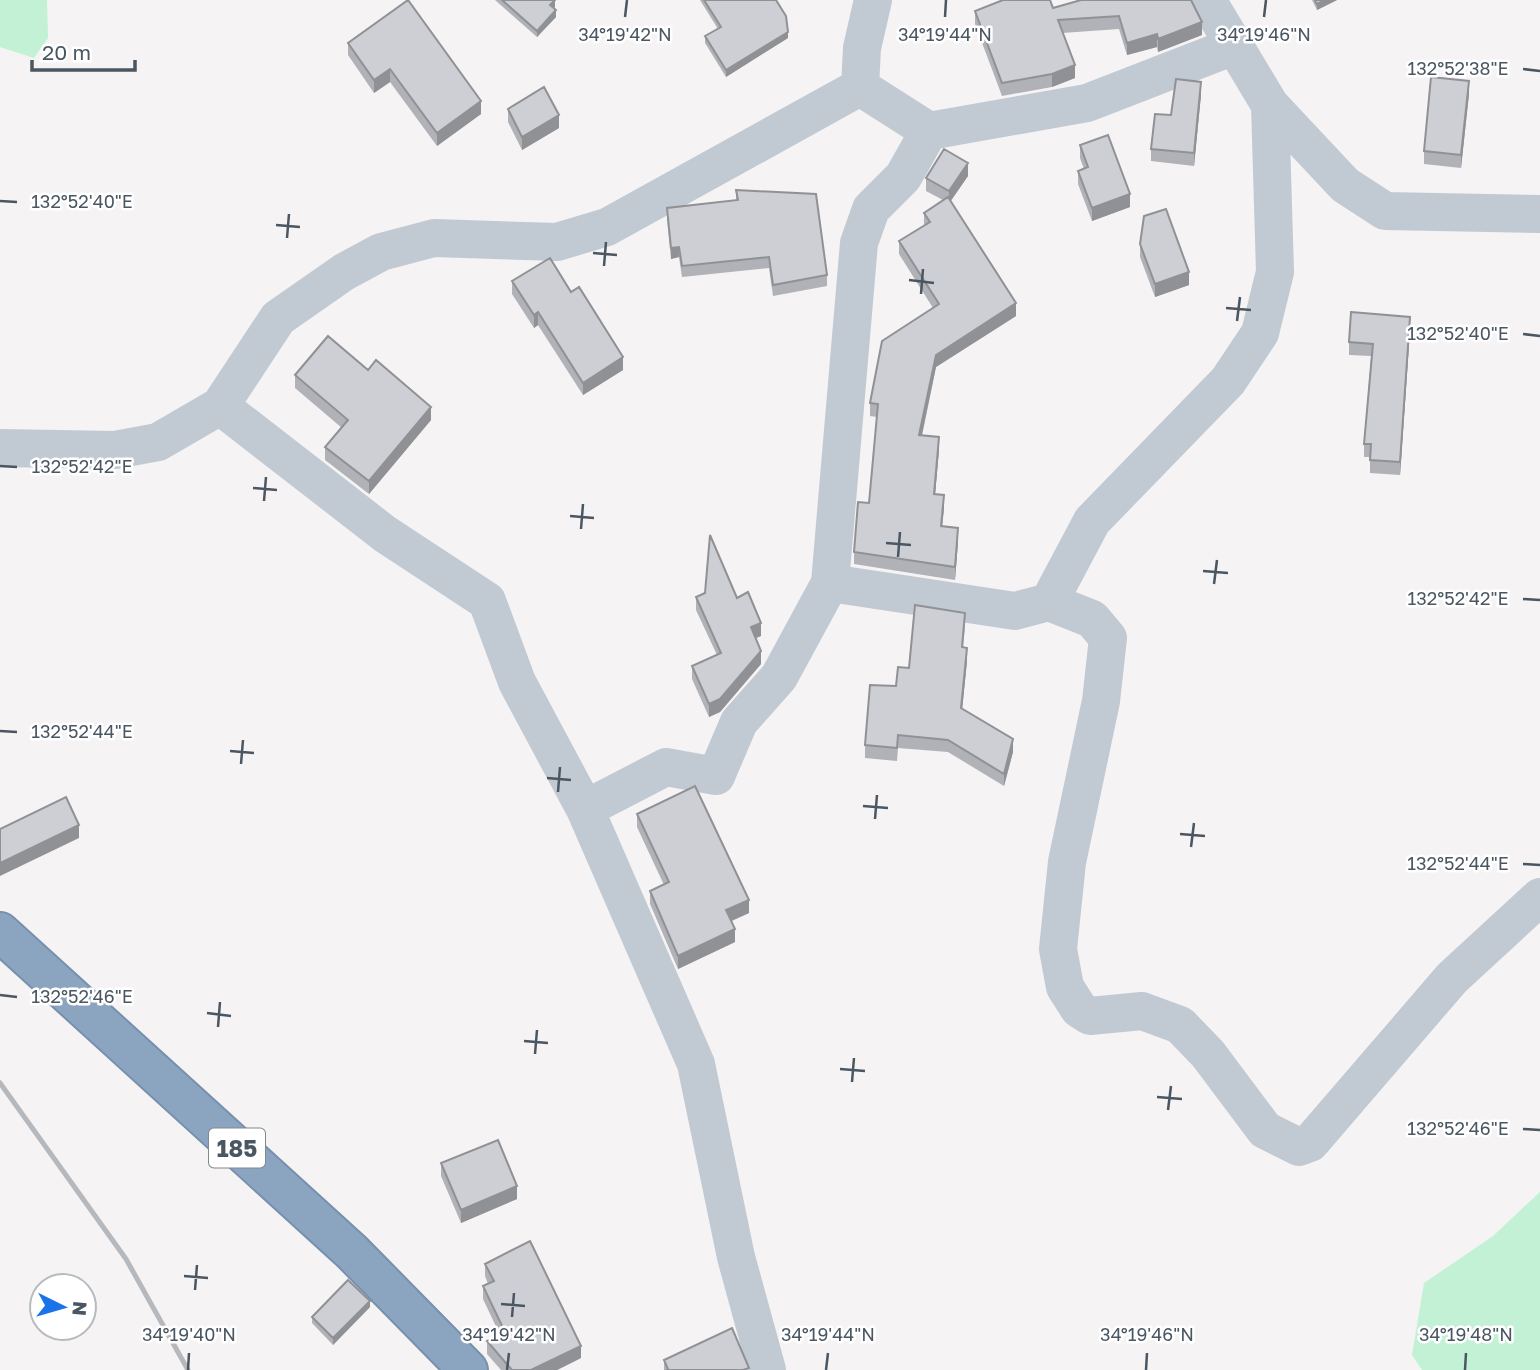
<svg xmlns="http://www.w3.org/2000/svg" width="1540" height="1370" viewBox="0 0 1540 1370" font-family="'Golos Text',sans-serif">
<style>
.green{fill:#c3f1d5}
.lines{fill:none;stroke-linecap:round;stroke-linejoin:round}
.highway-casing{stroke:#7690ad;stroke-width:42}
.minor{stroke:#c1cad2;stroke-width:38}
.highway{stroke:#8ba5c1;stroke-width:38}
.rail{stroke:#b5b8bd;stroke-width:5}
.wall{fill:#b0b2b7}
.shaded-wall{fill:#909195}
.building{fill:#cdcfd5;stroke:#909195;stroke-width:2}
.ticks{fill:none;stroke:#4a5661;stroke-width:2.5}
.labels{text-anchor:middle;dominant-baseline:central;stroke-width:5;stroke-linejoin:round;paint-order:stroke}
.shield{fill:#fff;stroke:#808990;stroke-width:2}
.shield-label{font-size:23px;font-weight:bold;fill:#4a5661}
.ticks-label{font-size:18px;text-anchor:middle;fill:#4a5661;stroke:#fff;stroke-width:5;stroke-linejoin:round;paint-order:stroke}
</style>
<rect width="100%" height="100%" fill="#f5f3f3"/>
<path class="green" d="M 0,0 L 47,0 L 48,38 L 34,58 L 0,47 Z
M 1540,1192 L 1540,1370 L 1422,1370 L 1412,1355 L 1424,1283 L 1493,1236 Z"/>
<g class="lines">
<defs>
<path id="highway" d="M 0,932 L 352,1252 L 468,1370"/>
</defs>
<use href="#highway" class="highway-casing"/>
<path class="minor" d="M 1207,0 L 1270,105 L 1345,185 L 1385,211 L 1540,214
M 860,87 L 929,131 L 1087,103 L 1234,46
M 860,87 L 862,48 L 873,0
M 220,406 L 385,534 L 487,601 L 517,682 L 585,809 L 696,1064 L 736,1257 L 767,1370
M 0,448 L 115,450 L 158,442 L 220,406 L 278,318 L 344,272 L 381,252 L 434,238 L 557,242 L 607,227 L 860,87
M 830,583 L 1015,611 L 1049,602 L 1092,619 L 1108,638 L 1101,701 L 1067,862 L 1058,949 L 1065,987 L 1079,1009 L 1090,1016 L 1142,1011 L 1180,1025 L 1208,1054 L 1265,1130 L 1299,1147 L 1310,1143 L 1452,978 L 1540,897
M 1049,602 L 1092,521 L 1228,381 L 1260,333 L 1275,272 L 1270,105
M 585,809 L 666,767 L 716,776 L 739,722 L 779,677 L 830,583 L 859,243 L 871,209 L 903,177 L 929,131"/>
<use href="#highway" class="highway"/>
<path class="rail" d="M 0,1083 L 126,1259 L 188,1370"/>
</g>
<path class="wall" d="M 495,0 L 555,0 L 555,7 L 553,8 L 556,17 L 537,37 Z
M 700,0 L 776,0 L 788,38 L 726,77 L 705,43 L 705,36 L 718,29 Z
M 1081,0 L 1202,35 L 1158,52 L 1157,47 L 1127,55 L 1119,29 L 1062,33 L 1075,78 L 1052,87 L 1002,96 L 975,24 L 975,11 L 1053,8 Z
M 1312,0 L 1337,0 L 1317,10 Z
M 348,43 L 481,114 L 437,146 L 390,82 L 374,93 L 348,55 Z
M 1469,94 L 1461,168 L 1424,164 L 1424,151 Z
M 1201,95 L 1194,166 L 1151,161 L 1151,149 L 1171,115 Z
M 508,109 L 559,128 L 522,150 L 508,122 Z
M 1080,145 L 1130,207 L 1092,221 L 1078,184 L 1078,171 L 1084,169 L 1080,158 Z
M 968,176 L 951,201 L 1016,316 L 936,367 L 922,436 L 939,450 L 935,494 L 944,508 L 942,526 L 958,541 L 955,580 L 854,564 L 854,552 L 869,503 L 877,417 L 870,416 L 870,403 L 933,308 L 899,254 L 899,241 L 924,226 L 924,213 L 943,200 L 926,191 L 926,178 Z
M 736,190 L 827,275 L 827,286 L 773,296 L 769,268 L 682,277 L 679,257 L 671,259 L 667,219 L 667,208 L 736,200 Z
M 1140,244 L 1189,285 L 1155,297 L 1140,257 Z
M 512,281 L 571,292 L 623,370 L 583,395 L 538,325 L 534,328 L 512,294 Z
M 1410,330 L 1400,475 L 1370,473 L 1370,457 L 1364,457 L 1364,444 L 1371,356 L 1349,355 L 1349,342 Z
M 368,370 L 431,420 L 369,494 L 325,460 L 325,447 L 342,428 L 295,388 L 295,375 Z
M 696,597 L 737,598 L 761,636 L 756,638 L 761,664 L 720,712 L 709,717 L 692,679 L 692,666 L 717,655 L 696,610 Z
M 965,626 L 963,648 L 967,661 L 962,709 L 1013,752 L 1004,786 L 948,752 L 898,748 L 897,761 L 865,758 L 865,745 L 896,686 L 909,668 Z
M 637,814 L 749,913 L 732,921 L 735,942 L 678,969 L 650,904 L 650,891 L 664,885 L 637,827 Z
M 441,1163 L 517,1199 L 461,1223 L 441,1176 Z
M 485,1264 L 581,1358 L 557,1370 L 501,1370 L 487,1354 L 487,1341 L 500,1335 L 483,1299 L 483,1286 L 488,1284 L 485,1276 Z
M 370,1307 L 333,1345 L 312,1323 L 312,1317 Z
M 664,1360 L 749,1370 L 664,1370 Z"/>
<path class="shaded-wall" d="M 555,0 L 555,7 L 550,12 L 550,5 Z
M 1324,0 L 1337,0 L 1317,10 L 1317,4 Z
M 556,10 L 556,17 L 537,37 L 537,31 Z
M 1202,22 L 1202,35 L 1158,52 L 1158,39 Z
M 788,32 L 788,38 L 726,77 L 726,70 Z
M 1157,34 L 1157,47 L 1127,55 L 1127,43 Z
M 1075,65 L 1075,78 L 1052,87 L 1052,74 Z
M 390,69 L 390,82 L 374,93 L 374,80 Z
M 1469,81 L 1469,94 L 1461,168 L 1461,155 Z
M 1201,82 L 1201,95 L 1194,166 L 1194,153 Z
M 481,101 L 481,114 L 437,146 L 437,133 Z
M 559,115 L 559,128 L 522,150 L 522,137 Z
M 968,163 L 968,176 L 949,203 L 949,191 Z
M 1130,194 L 1130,207 L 1092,221 L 1092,208 Z
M 679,247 L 679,257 L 671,259 L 671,248 Z
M 1189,272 L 1189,285 L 1155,297 L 1155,284 Z
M 1016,303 L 1016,316 L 936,367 L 919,448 L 919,435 L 936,355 Z
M 538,312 L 538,325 L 534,328 L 534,315 Z
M 1410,317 L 1410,330 L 1400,475 L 1400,462 Z
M 623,357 L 623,370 L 583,395 L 583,383 Z
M 431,407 L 431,420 L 369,494 L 369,481 Z
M 939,437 L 939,450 L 934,507 L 934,494 Z
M 944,495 L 944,508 L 941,539 L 941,526 Z
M 958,528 L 958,541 L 955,580 L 955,567 Z
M 761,623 L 761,636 L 751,640 L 751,627 Z
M 967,648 L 967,661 L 961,721 L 961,708 Z
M 761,651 L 761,664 L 720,712 L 709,717 L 709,704 Z
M 1013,739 L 1013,752 L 1004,786 L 1004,774 Z
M 79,825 L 79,838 L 0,876 L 0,863 Z
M 749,900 L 749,913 L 726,923 L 726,910 Z
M 735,929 L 735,942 L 678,969 L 678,956 Z
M 517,1186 L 517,1199 L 461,1223 L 461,1210 Z
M 370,1301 L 370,1307 L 333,1345 L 333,1338 Z
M 581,1346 L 581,1358 L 557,1370 L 531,1370 Z"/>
<path class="building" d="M 408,0 L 481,101 L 437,133 L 390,69 L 374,80 L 348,43 Z
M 502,0 L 555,0 L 550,5 L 556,10 L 537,31 Z
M 704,0 L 776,0 L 786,16 L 788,32 L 726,70 L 705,36 L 721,27 Z
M 1003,0 L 1050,0 L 1053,8 L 1081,0 L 1191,0 L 1202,22 L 1158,39 L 1157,34 L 1127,43 L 1119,16 L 1058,20 L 1075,65 L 1052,74 L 1002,83 L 975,11 Z
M 1315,0 L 1324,0 L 1317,4 Z
M 1431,77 L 1469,81 L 1461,155 L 1424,151 Z
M 1176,79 L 1201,82 L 1194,153 L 1151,149 L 1155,114 L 1171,115 Z
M 544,87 L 559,115 L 522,137 L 508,109 Z
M 1108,135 L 1130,194 L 1092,208 L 1078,171 L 1088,167 L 1080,145 Z
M 944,149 L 968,163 L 949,191 L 926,178 Z
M 736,190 L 816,194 L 827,275 L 773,285 L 769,257 L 682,266 L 679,247 L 671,248 L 667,208 L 738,200 Z
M 948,197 L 1016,303 L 936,355 L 919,435 L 939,437 L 934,494 L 944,495 L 941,526 L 958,528 L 955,567 L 854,552 L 858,502 L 869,503 L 878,404 L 870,403 L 882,341 L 939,304 L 899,241 L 930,222 L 924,213 Z
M 1166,209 L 1189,272 L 1155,284 L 1140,244 L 1144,216 Z
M 550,258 L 571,292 L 579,287 L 623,357 L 583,383 L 538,312 L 534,315 L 512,281 Z
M 1351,312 L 1410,317 L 1400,462 L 1370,460 L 1371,444 L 1364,444 L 1373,344 L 1349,342 Z
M 328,336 L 368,370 L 376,360 L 431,407 L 369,481 L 325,447 L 348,420 L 295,375 Z
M 710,535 L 737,598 L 748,592 L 761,623 L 751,627 L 761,651 L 720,699 L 709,704 L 692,666 L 721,653 L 696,597 L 705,593 Z
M 915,605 L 965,613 L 962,647 L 967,648 L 961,708 L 1013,739 L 1004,774 L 948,740 L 898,735 L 897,748 L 865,745 L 870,685 L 896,686 L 898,667 L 909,668 Z
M 695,786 L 749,900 L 726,910 L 735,929 L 678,956 L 650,891 L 669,882 L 637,814 Z
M 66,797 L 79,825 L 0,863 L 0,829 Z
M 498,1140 L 517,1186 L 461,1210 L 441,1163 Z
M 530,1241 L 581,1346 L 531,1370 L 512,1370 L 487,1341 L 505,1332 L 483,1286 L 494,1281 L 485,1264 Z
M 348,1280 L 370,1301 L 333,1338 L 312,1317 Z
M 732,1328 L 749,1368 L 743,1370 L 667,1370 L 668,1369 L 664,1360 Z"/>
<path class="ticks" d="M 625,17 L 627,0M 945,17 L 946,0M 1264,17 L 1266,0M 1523,69 L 1540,71M 0,201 L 17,202M 276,225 L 300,227M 287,238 L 289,214M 593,253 L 617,255M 604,266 L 606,242M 909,280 L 934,283M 921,294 L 923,269M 1226,308 L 1251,310M 1237,321 L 1240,297M 1523,334 L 1540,336M 0,466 L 17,467M 253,488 L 277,490M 264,501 L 266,477M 570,516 L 594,518M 581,529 L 583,504M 886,543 L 911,545M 898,557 L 900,532M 1203,571 L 1228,573M 1214,584 L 1217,560M 1523,599 L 1540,600M 0,731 L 17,732M 230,751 L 254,753M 241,764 L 243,740M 547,778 L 571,780M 558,792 L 560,767M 863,806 L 888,808M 875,819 L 877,795M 1180,834 L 1205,836M 1191,847 L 1194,823M 1523,864 L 1540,865M 0,995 L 17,997M 207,1013 L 231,1016M 218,1027 L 220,1002M 524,1041 L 548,1043M 535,1054 L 537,1030M 840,1069 L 865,1071M 852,1082 L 854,1058M 1157,1097 L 1182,1099M 1168,1110 L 1171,1086M 1523,1129 L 1540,1130M 184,1276 L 208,1278M 195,1290 L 197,1265M 501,1304 L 525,1306M 512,1317 L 514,1293M 188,1370 L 189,1353M 507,1370 L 509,1353M 826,1370 L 828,1353M 1146,1370 L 1147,1353M 1465,1370 L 1466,1353"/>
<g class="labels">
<rect class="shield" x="209" y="1128.5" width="56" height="39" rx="5"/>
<g class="shield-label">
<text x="237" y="1148">185</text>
</g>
</g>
<g class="ticks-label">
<text x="625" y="41">34°19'42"N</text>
<text x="945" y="41">34°19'44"N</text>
<text x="1264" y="41">34°19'46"N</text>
<text x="1458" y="75">132°52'38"E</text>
<text x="82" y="208">132°52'40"E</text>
<text x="1458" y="340">132°52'40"E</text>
<text x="82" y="473">132°52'42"E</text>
<text x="1458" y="605">132°52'42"E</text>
<text x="82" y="738">132°52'44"E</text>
<text x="1458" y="870">132°52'44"E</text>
<text x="82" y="1003">132°52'46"E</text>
<text x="1458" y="1135">132°52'46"E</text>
<text x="189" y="1341">34°19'40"N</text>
<text x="509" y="1341">34°19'42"N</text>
<text x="828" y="1341">34°19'44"N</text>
<text x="1147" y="1341">34°19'46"N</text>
<text x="1466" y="1341">34°19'48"N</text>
</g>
<g transform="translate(63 1307) rotate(95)"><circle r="33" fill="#ffffff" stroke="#b7bbc0" stroke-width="2"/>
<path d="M0-5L12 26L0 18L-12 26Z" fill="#1a73e8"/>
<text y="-10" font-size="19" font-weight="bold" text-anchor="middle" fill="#4a5661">N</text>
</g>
<path d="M32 60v10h103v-10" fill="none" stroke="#4a5661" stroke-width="3.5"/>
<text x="42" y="60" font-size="21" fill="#4a5661" stroke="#ffffff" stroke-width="5" paint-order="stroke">20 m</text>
</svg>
